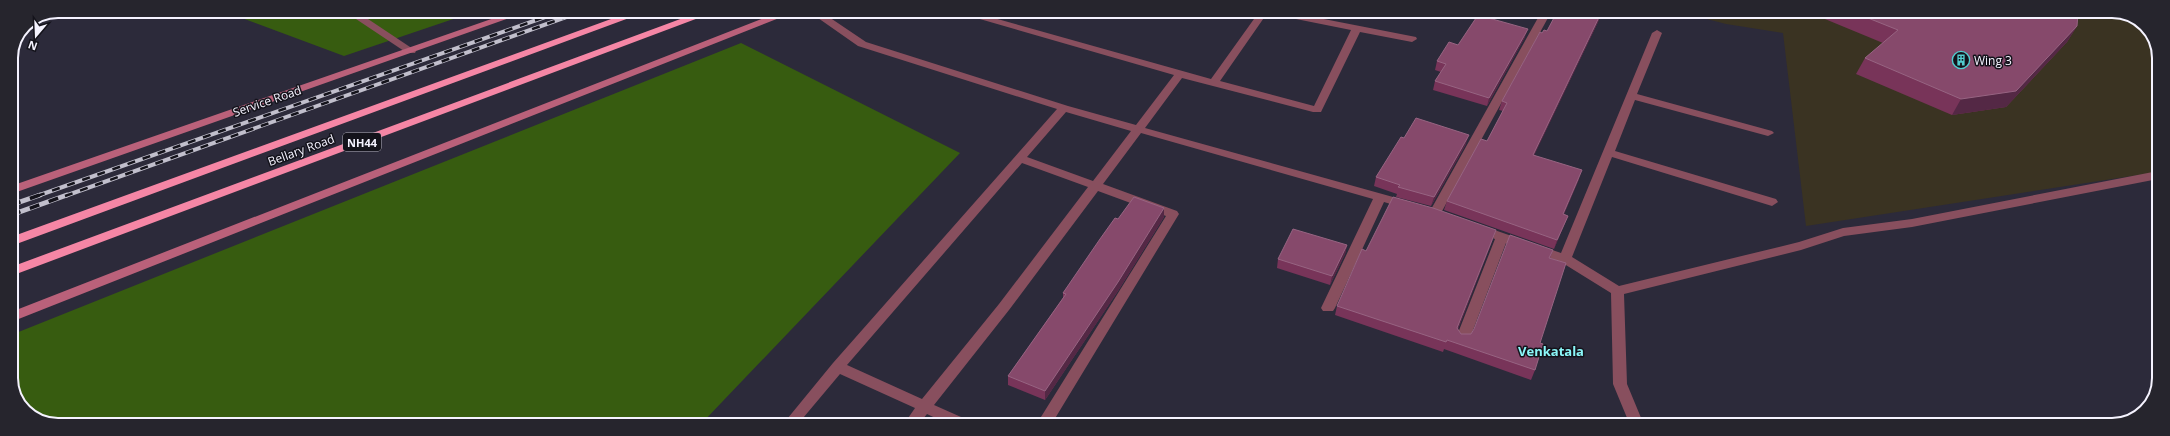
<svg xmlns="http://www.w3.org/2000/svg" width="2170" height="436" viewBox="0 0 2170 436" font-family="'Open Sans',sans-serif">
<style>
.commercial{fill:#3a3322}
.green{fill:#375c10}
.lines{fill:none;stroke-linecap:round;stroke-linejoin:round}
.lane{fill:#884f5e;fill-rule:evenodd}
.street{fill:#884f5e;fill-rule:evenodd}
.secondary{fill:#ba617a;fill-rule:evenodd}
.highway{fill:#f586a5;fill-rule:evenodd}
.rail-far1-casing{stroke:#c1bfcc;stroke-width:4}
.rail-casing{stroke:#c1bfcc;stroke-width:5}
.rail-far1{stroke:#14131b;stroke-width:2.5;stroke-dasharray:8;stroke-linecap:butt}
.rail{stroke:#14131b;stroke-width:3.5;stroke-dasharray:10;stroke-linecap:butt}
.wall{fill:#783459}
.shaded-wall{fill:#542845}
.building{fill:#86496b;stroke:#976482}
.labels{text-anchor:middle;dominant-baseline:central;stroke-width:3;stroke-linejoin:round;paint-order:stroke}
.shield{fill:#14131b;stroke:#b2b0bb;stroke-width:1}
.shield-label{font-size:11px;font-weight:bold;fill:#f5f3ff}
.poi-label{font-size:12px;fill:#f5f3ff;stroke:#14131b;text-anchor:start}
.street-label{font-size:12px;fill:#f5f3ff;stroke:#14131b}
.neighbourhood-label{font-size:13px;font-weight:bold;fill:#8bf7f9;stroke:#14131b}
.rim{fill:none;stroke:#f5f3ff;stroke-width:2}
</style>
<rect width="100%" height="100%" fill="#2c2a3a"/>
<path class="commercial" d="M 1680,12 L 2121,12 L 2145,25 L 2159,52 L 2158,172 L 1806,226 L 1783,33 L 1726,24 Z"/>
<path class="green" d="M 223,11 L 477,11 L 344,56 Z
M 741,43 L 960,153 L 701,424 L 49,424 L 25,411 L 11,384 L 11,335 Z"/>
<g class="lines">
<path class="lane" d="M 344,11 L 356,11 L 416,51 L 415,53 L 407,53 Z"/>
<path class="street" d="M 808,11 L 820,11 L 866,42 L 1068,106 L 1136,125 L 1174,75 L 952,11 L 969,11 L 1211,79 L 1259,12 L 1268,12 L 1220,81 L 1314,106 L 1351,30 L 1276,15 L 1272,12 L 1288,12 L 1416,37 L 1417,39 L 1412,42 L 1360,32 L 1321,112 L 1313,112 L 1182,78 L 1145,128 L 1411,202 L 1413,205 L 1407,209 L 1384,202 L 1335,308 L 1333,311 L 1323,311 L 1321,308 L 1373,199 L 1141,133 L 1103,184 L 1177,211 L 1179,214 L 1051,425 L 1036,425 L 1166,216 L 1098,191 L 1009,310 L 934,405 L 970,421 L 972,425 L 950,425 L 927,414 L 919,424 L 904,424 L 915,408 L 840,374 L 798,424 L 783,424 L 833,363 L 1057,109 L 858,46 ZM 1066,112 L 1131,131 L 1093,181 L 1027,157 ZM 1022,163 L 1088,187 L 999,304 L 922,399 L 847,365 Z
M 1544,13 L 1549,16 L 1441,213 L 1439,216 L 1431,216 L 1429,213 L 1539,16 Z
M 1657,30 L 1662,33 L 1637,94 L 1772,131 L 1774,133 L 1768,136 L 1635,100 L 1615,151 L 1776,199 L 1778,202 L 1772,206 L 1612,157 L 1572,257 L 1619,286 L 1799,242 L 1843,228 L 1912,219 L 2158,171 L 2158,179 L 1912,227 L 1844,236 L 1801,250 L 1624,294 L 1627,384 L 1644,425 L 1630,425 L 1613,384 L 1611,293 L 1561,262 L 1506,243 L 1470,338 L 1468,342 L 1458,342 L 1456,338 L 1495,239 L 1475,232 L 1473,229 L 1475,226 L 1483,226 L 1561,253 L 1652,33 Z"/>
<path class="secondary" d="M 514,11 L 529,11 L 11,194 L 11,186 Z
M 782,11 L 797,11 L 11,322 L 11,312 Z"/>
<path class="highway" d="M 633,11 L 648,11 L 11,246 L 11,237 Z
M 702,11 L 717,11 L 11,276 L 11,267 Z"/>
<defs>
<path id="rail-far1" d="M 37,196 L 562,11
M 65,196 L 583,11"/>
<path id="rail" d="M 11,205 L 40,195
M 11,215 L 67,195"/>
</defs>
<use href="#rail-far1" class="rail-far1-casing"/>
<use href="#rail" class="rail-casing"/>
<use href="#rail-far1" class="rail-far1"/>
<use href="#rail" class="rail"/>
</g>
<path class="wall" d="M 1808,12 L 2078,12 L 2077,26 L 2067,42 L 2006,107 L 1952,115 L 1856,74 L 1865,58 L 1883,43 Z
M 1601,13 L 1598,22 L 1534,155 L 1579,179 L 1564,214 L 1568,216 L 1554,249 L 1444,210 L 1447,201 L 1487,141 L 1503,111 L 1499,110 L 1502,101 L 1542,33 Z
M 1525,37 L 1487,106 L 1433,90 L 1435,81 L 1441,72 L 1435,70 L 1437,61 L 1458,45 Z
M 1404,138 L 1466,144 L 1431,206 L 1396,197 L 1397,194 L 1374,186 L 1376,177 Z
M 1164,217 L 1118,291 L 1045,400 L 1008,385 L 1008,376 L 1063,298 L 1063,293 L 1118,219 Z
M 1493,239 L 1458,329 L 1461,334 L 1471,334 L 1553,250 L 1550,258 L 1540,343 L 1535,370 L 1531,380 L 1444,349 L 1443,352 L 1335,315 L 1337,306 L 1366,251 Z
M 1347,245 L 1345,254 L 1330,285 L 1277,268 L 1278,259 Z"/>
<path class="shaded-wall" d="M 1601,13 L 1598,22 L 1530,164 L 1533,155 Z
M 2077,26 L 2067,42 L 2006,107 L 1952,115 L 1961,99 Z
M 1528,29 L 1525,37 L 1487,106 L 1489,98 Z
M 1469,135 L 1466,144 L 1431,206 L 1434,197 Z
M 1582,170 L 1579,179 L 1560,223 L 1563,214 Z
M 1164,208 L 1164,217 L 1118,291 L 1045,400 L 1045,391 Z
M 1568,216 L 1564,225 L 1554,249 L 1557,240 Z
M 1496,230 L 1493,239 L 1455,337 L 1457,328 Z
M 1347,245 L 1345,254 L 1330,285 L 1332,276 Z"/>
<path class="building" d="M 1557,12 L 1595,12 L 1601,13 L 1533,155 L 1582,170 L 1563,214 L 1568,216 L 1557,240 L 1447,201 L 1481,139 L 1487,141 L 1507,103 L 1502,101 L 1540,32 L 1542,33 L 1544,30 L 1547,31 Z
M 1853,12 L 2078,12 L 2077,26 L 2016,91 L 1961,99 L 1865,58 L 1898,30 Z
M 1478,15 L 1528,29 L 1489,98 L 1435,81 L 1446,64 L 1437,61 L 1449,42 L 1458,45 Z
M 1416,118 L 1469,135 L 1434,197 L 1398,187 L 1400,185 L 1376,177 L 1401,137 L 1404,138 Z
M 1134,197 L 1164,208 L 1118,282 L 1045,391 L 1008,376 L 1066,294 L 1063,293 L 1100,239 L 1115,218 L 1118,219 Z
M 1393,197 L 1433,208 L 1496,230 L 1457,328 L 1461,334 L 1471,334 L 1474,329 L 1510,235 L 1553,250 L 1549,258 L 1566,263 L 1540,343 L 1543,344 L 1535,370 L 1447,340 L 1446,342 L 1337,306 L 1362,249 L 1366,251 Z
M 1293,229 L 1347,245 L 1332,276 L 1278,259 Z"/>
<defs>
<symbol id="building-ring" viewBox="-11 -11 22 22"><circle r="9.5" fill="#14131b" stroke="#52cdcf" stroke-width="1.5"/><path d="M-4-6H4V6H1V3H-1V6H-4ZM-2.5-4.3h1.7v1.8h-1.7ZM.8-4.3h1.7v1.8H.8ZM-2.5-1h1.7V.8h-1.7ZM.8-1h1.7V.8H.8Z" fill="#52cdcf"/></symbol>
</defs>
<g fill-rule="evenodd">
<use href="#building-ring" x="1951" y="50" width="20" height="20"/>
</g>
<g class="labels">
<rect class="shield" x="343" y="133" width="38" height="18" rx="3"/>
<g class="shield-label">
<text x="362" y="142">NH44</text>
</g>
<g class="poi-label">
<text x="1974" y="60">Wing 3</text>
</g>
<g class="street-label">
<text transform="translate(267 101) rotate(-19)">Service Road</text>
<text transform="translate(301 150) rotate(-20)">Bellary Road</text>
</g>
<g class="neighbourhood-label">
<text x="1551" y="351">Venkatala</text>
</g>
</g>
<path d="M0 0H2170V436H0ZM58 18H2112A40 40 0 0 1 2152 58V378A40 40 0 0 1 2112 418H58A40 40 0 0 1 18 378V58A40 40 0 0 1 58 18Z" fill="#26252d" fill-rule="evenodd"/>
<path class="rim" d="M58 18H2112A40 40 0 0 1 2152 58V378A40 40 0 0 1 2112 418H58A40 40 0 0 1 18 378V58A40 40 0 0 1 58 18Z"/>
<g transform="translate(36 36) rotate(199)" stroke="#14131b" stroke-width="3" paint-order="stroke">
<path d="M0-3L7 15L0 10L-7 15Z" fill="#f5f3ff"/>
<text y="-6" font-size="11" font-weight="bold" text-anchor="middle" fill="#f5f3ff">N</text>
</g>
</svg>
